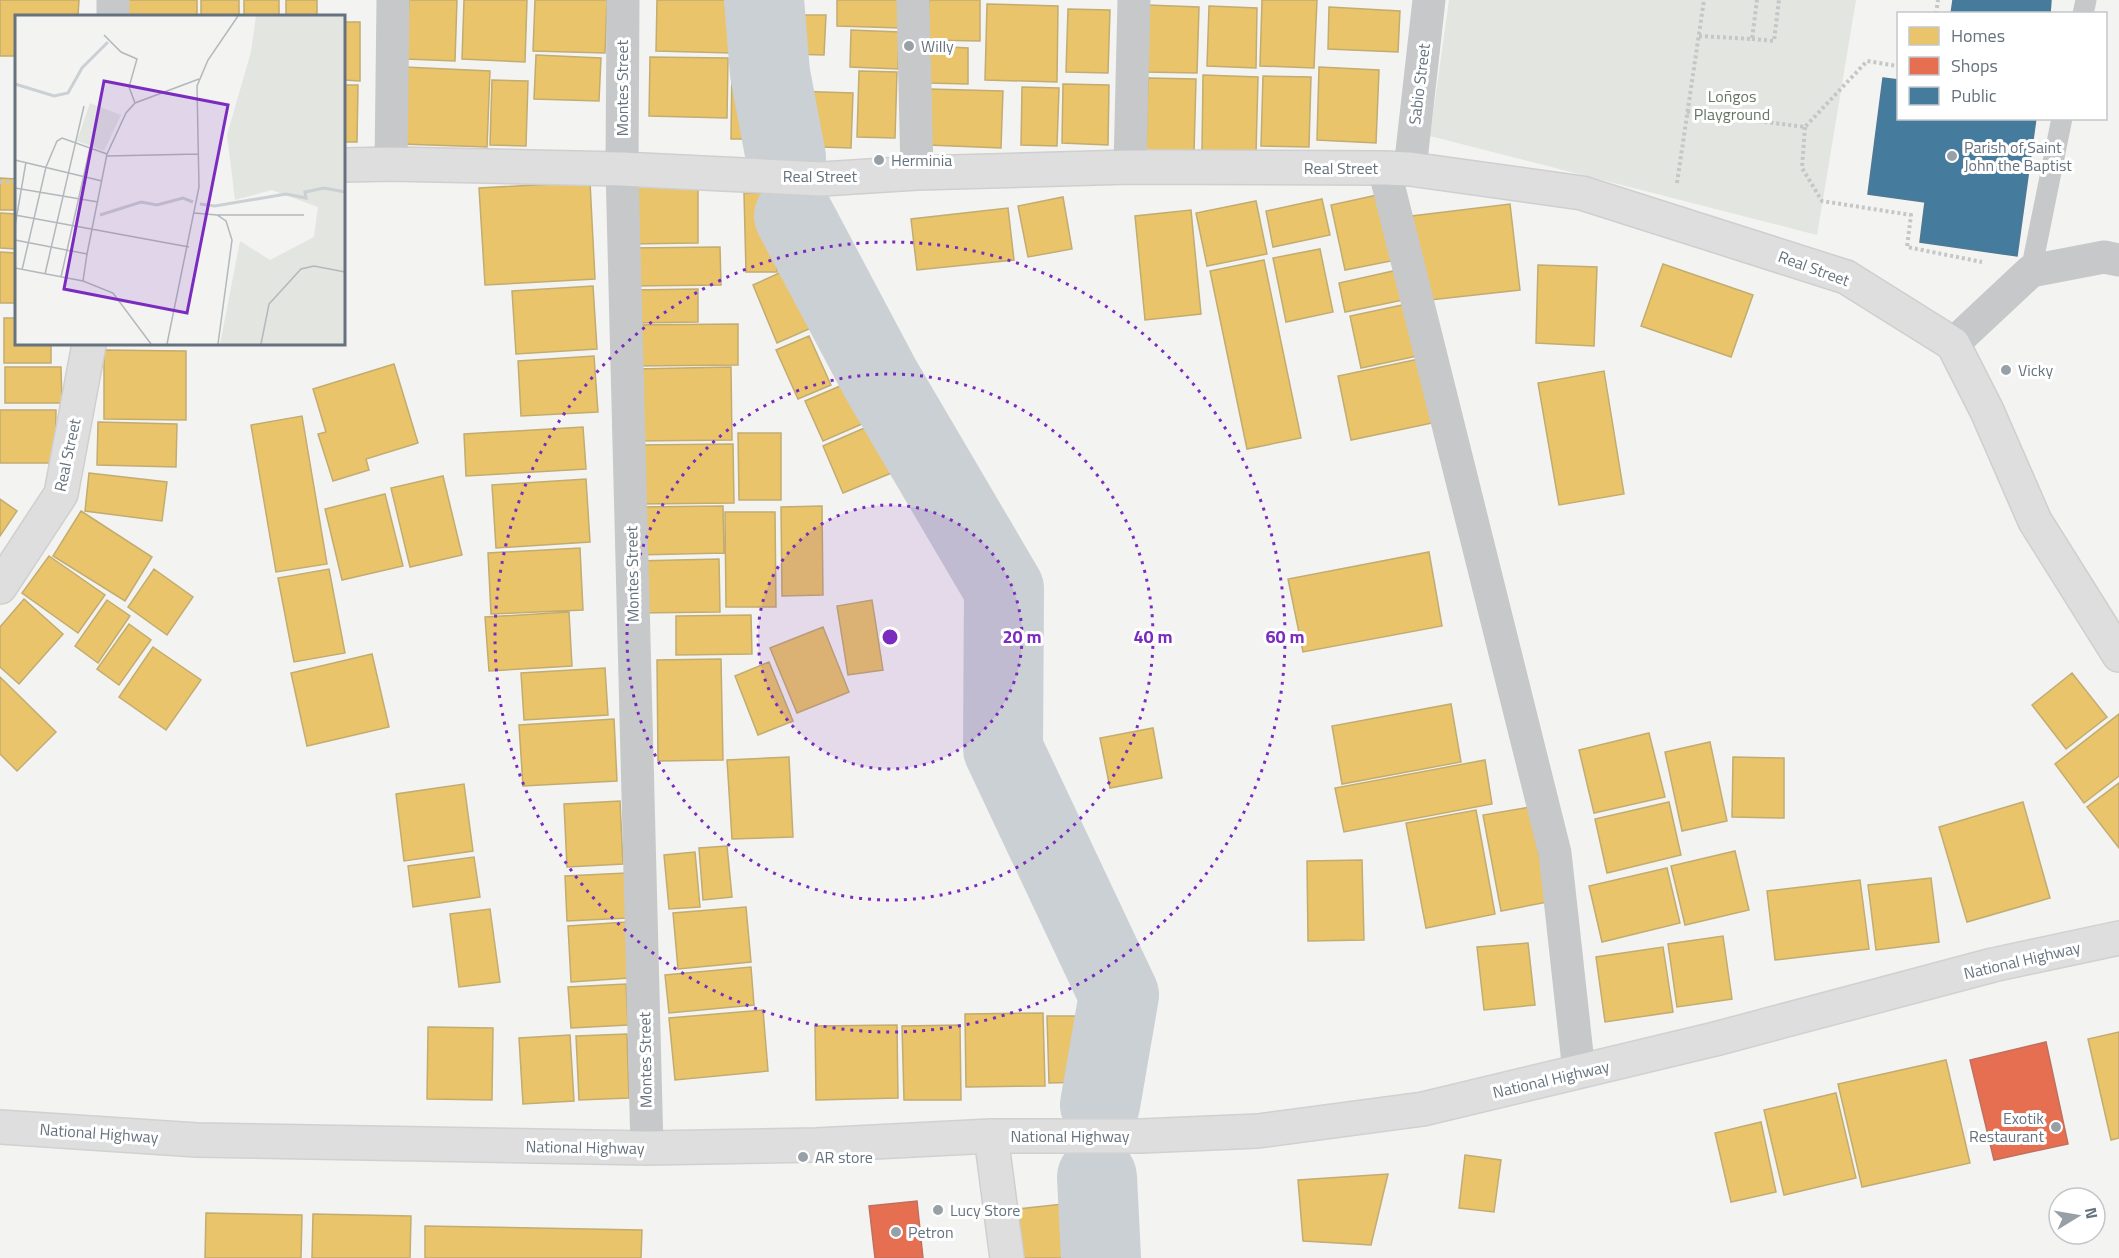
<svg xmlns="http://www.w3.org/2000/svg" width="2119" height="1258" viewBox="0 0 2119 1258" font-family="'Titillium Web',sans-serif">
<style>
.green{fill:#e2e5e0}
.homes{fill:#e9c46a;stroke:#c2ac70;stroke-width:1.5}
.shops{fill:#e76f51;stroke:#c0705e;stroke-width:1.5}
.public{fill:#457b9d;stroke:#4f7994;stroke-width:1.5}
.lines{fill:none;stroke-linecap:round;stroke-linejoin:round}
.river{stroke:#cad0d3;stroke-width:80}
.secondary-casing{stroke:#cfcfcf;stroke-width:36}
.primary-casing{stroke:#d0d1d1;stroke-width:36}
.path{stroke:#c5c6c6;stroke-width:4;stroke-dasharray:3 3;stroke-linecap:butt}
.lane{stroke:#c7c8c9;stroke-width:21}
.street{stroke:#c7c8c9;stroke-width:33}
.secondary{stroke:#dddedd;stroke-width:33}
.primary{stroke:#dddedd;stroke-width:33}
.ring{fill:none;stroke:#7b2cbf;stroke-width:3;stroke-dasharray:3 6}
.poi-dot{fill:#97a0a6;stroke:#fff;stroke-width:2}
.labels{text-anchor:middle;dominant-baseline:central;stroke-width:6;stroke-linejoin:round;paint-order:stroke}
.poi-label{font-size:16px;fill:#66737e;stroke:#fff;text-anchor:start}
.street-label{font-size:16px;fill:#66737e;stroke:#fff}
.park-label{font-size:16px;fill:#687664;stroke:#fff}
.inset-river{fill:none;stroke:#cad0d3;stroke-width:3}
.inset-road{fill:none;stroke:#b2b8bc;stroke-width:1.5}
.view{fill:#7b2cbf;fill-opacity:0.15;stroke:#7b2cbf;stroke-width:3}
.inset-edge{fill:none;stroke:#66737e;stroke-width:3}
.centre{fill:#7b2cbf;stroke:#fff;stroke-width:3}
.ring-label{font-size:18px;text-anchor:middle;font-weight:bold;fill:#7b2cbf;stroke:#fff;stroke-width:6;stroke-linejoin:round;paint-order:stroke}
</style>
<rect width="100%" height="100%" fill="#f3f3f1"/>
<path class="green" d="M 1449,0 L 1856,0 L 1817,235 L 1430,136 Z"/>
<path class="homes" d="M 0,0 L 79,0 L 78,16 L 16,16 L 16,56 L 0,56 Z
M 119,0 L 197,0 L 197,16 L 119,16 Z
M 201,0 L 239,0 L 239,16 L 201,16 Z
M 244,0 L 279,0 L 279,16 L 244,16 Z
M 286,0 L 317,0 L 317,16 L 286,16 Z
M 409,0 L 457,0 L 455,61 L 406,59 Z
M 464,0 L 527,0 L 525,62 L 462,59 Z
M 535,0 L 607,0 L 605,53 L 533,51 Z
M 657,0 L 732,0 L 731,53 L 656,51 Z
M 738,0 L 757,0 L 756,57 L 738,56 Z
M 837,0 L 901,0 L 901,28 L 837,26 Z
M 929,0 L 980,0 L 980,41 L 927,40 Z
M 1262,0 L 1317,0 L 1314,68 L 1260,66 Z
M 987,4 L 1058,6 L 1057,82 L 985,80 Z
M 1147,5 L 1199,7 L 1197,73 L 1145,72 Z
M 1209,6 L 1257,8 L 1256,68 L 1207,66 Z
M 1329,7 L 1400,11 L 1398,52 L 1328,49 Z
M 1068,9 L 1110,10 L 1108,73 L 1066,72 Z
M 788,15 L 826,15 L 824,55 L 788,54 Z
M 344,22 L 360,22 L 360,81 L 344,80 Z
M 851,30 L 899,32 L 898,69 L 850,67 Z
M 930,46 L 968,48 L 968,84 L 929,83 Z
M 536,55 L 601,58 L 599,101 L 534,99 Z
M 650,57 L 728,58 L 727,118 L 649,116 Z
M 732,66 L 760,67 L 758,139 L 731,139 Z
M 404,67 L 490,71 L 487,147 L 401,144 Z
M 1319,67 L 1379,70 L 1376,143 L 1317,140 Z
M 859,71 L 897,72 L 895,138 L 857,137 Z
M 1203,75 L 1258,77 L 1256,154 L 1202,152 Z
M 1263,76 L 1311,77 L 1309,147 L 1261,146 Z
M 1148,78 L 1196,79 L 1194,152 L 1146,151 Z
M 492,80 L 528,81 L 526,146 L 490,145 Z
M 1063,84 L 1109,85 L 1108,145 L 1062,143 Z
M 344,85 L 358,85 L 357,142 L 344,142 Z
M 1022,87 L 1059,88 L 1057,146 L 1021,145 Z
M 929,89 L 1003,91 L 1001,148 L 928,145 Z
M 792,91 L 853,93 L 851,148 L 791,146 Z
M 0,178 L 16,179 L 16,210 L 0,210 Z
M 625,178 L 698,178 L 698,243 L 626,244 Z
M 590,182 L 595,279 L 485,285 L 479,188 Z
M 744,193 L 775,193 L 777,272 L 746,272 Z
M 1382,194 L 1396,260 L 1345,270 L 1331,205 Z
M 1063,197 L 1072,249 L 1028,257 L 1018,206 Z
M 1322,199 L 1330,235 L 1273,247 L 1266,211 Z
M 1256,201 L 1267,254 L 1207,266 L 1196,213 Z
M 1510,204 L 1520,290 L 1421,301 L 1412,216 Z
M 1008,208 L 1014,260 L 917,270 L 911,219 Z
M 1191,210 L 1201,314 L 1145,320 L 1135,216 Z
M 0,213 L 16,214 L 16,249 L 0,248 Z
M 720,247 L 721,285 L 629,286 L 629,248 Z
M 1320,249 L 1333,312 L 1286,322 L 1273,258 Z
M 0,252 L 16,253 L 16,303 L 0,303 Z
M 1264,260 L 1301,438 L 1247,449 L 1210,271 Z
M 1663,264 L 1753,295 L 1731,357 L 1641,326 Z
M 1538,265 L 1597,267 L 1594,346 L 1536,343 Z
M 795,266 L 820,324 L 777,343 L 753,285 Z
M 1402,269 L 1408,299 L 1345,312 L 1339,283 Z
M 593,286 L 597,349 L 516,354 L 512,291 Z
M 698,289 L 698,322 L 634,323 L 633,290 Z
M 1412,303 L 1422,355 L 1361,368 L 1350,316 Z
M 4,318 L 16,318 L 16,344 L 51,344 L 51,363 L 4,363 Z
M 738,324 L 738,365 L 632,366 L 631,325 Z
M 809,336 L 831,385 L 798,399 L 776,350 Z
M 104,350 L 186,351 L 186,420 L 104,419 Z
M 594,356 L 598,412 L 521,416 L 518,361 Z
M 1424,358 L 1437,422 L 1351,440 L 1338,376 Z
M 394,364 L 418,443 L 366,459 L 369,470 L 333,481 L 318,434 L 326,432 L 313,389 Z
M 5,367 L 61,367 L 62,403 L 5,403 Z
M 731,367 L 732,440 L 635,441 L 634,369 Z
M 1604,371 L 1624,494 L 1559,505 L 1538,383 Z
M 854,380 L 871,420 L 823,441 L 805,401 Z
M 0,410 L 56,410 L 55,463 L 0,463 Z
M 302,416 L 327,564 L 276,572 L 251,425 Z
M 885,419 L 906,467 L 843,493 L 823,446 Z
M 98,422 L 177,424 L 176,467 L 97,465 Z
M 583,427 L 586,469 L 466,476 L 464,434 Z
M 738,433 L 781,433 L 781,500 L 739,500 Z
M 733,444 L 734,503 L 637,504 L 636,445 Z
M 89,473 L 167,482 L 162,521 L 85,511 Z
M 443,476 L 462,555 L 410,567 L 391,488 Z
M 586,479 L 590,542 L 496,548 L 492,485 Z
M 385,494 L 403,566 L 342,580 L 325,509 Z
M 0,499 L 17,511 L 0,536 Z
M 723,506 L 724,553 L 636,555 L 635,507 Z
M 822,506 L 823,595 L 782,596 L 781,507 Z
M 81,511 L 152,557 L 125,601 L 53,556 Z
M 725,512 L 775,512 L 776,607 L 726,607 Z
M 580,548 L 583,610 L 491,614 L 488,553 Z
M 1429,552 L 1442,626 L 1303,652 L 1288,579 Z
M 49,556 L 105,595 L 78,633 L 22,593 Z
M 719,559 L 720,612 L 635,613 L 635,561 Z
M 154,569 L 193,597 L 167,635 L 128,607 Z
M 329,569 L 345,653 L 294,662 L 278,578 Z
M 24,599 L 63,634 L 19,684 L 0,667 L 0,627 Z
M 107,600 L 130,616 L 98,663 L 75,646 Z
M 872,600 L 883,670 L 848,675 L 837,606 Z
M 569,612 L 572,666 L 489,671 L 485,617 Z
M 751,615 L 752,654 L 676,655 L 676,616 Z
M 129,624 L 151,640 L 119,685 L 97,669 Z
M 823,627 L 849,692 L 797,713 L 770,648 Z
M 153,647 L 201,680 L 166,730 L 119,697 Z
M 372,654 L 389,727 L 307,746 L 291,673 Z
M 721,659 L 723,760 L 658,761 L 657,660 Z
M 769,662 L 793,721 L 758,735 L 735,676 Z
M 605,668 L 608,715 L 524,720 L 521,673 Z
M 2072,673 L 2107,717 L 2066,749 L 2032,705 Z
M 0,677 L 56,732 L 17,771 L 0,754 Z
M 1451,704 L 1461,762 L 1342,784 L 1332,726 Z
M 2119,714 L 2119,776 L 2084,803 L 2055,764 Z
M 614,719 L 617,781 L 523,786 L 519,725 Z
M 1153,728 L 1162,778 L 1110,788 L 1100,738 Z
M 1649,733 L 1665,797 L 1594,813 L 1579,750 Z
M 1710,742 L 1727,821 L 1682,831 L 1665,752 Z
M 789,757 L 793,837 L 732,839 L 727,760 Z
M 1733,757 L 1784,758 L 1784,818 L 1732,817 Z
M 1485,760 L 1492,804 L 1344,832 L 1335,788 Z
M 2119,783 L 2119,848 L 2087,807 Z
M 464,784 L 473,851 L 404,861 L 396,794 Z
M 620,801 L 623,864 L 567,867 L 564,804 Z
M 1669,802 L 1681,855 L 1607,873 L 1595,819 Z
M 2023,802 L 2050,898 L 1967,922 L 1939,827 Z
M 1530,807 L 1548,902 L 1501,911 L 1483,815 Z
M 1476,810 L 1495,914 L 1426,928 L 1406,823 Z
M 727,846 L 732,897 L 703,900 L 699,848 Z
M 1735,851 L 1749,910 L 1685,925 L 1671,866 Z
M 695,852 L 700,907 L 669,909 L 664,855 Z
M 474,857 L 480,897 L 413,907 L 408,866 Z
M 1362,860 L 1364,940 L 1308,941 L 1307,861 Z
M 1667,868 L 1680,923 L 1602,942 L 1589,886 Z
M 626,873 L 628,918 L 567,921 L 565,876 Z
M 1931,878 L 1939,942 L 1876,950 L 1868,885 Z
M 1860,880 L 1869,949 L 1775,960 L 1767,891 Z
M 746,907 L 751,962 L 678,969 L 673,913 Z
M 490,909 L 500,982 L 459,987 L 450,914 Z
M 626,922 L 629,978 L 571,982 L 568,926 Z
M 1723,936 L 1732,999 L 1677,1007 L 1668,944 Z
M 1528,943 L 1535,1005 L 1484,1010 L 1477,947 Z
M 1663,947 L 1673,1012 L 1605,1022 L 1596,957 Z
M 751,967 L 754,1005 L 669,1013 L 665,975 Z
M 626,984 L 628,1025 L 571,1028 L 568,987 Z
M 763,1010 L 768,1071 L 675,1080 L 669,1018 Z
M 1043,1013 L 1045,1086 L 966,1087 L 965,1014 Z
M 1047,1016 L 1082,1016 L 1083,1082 L 1049,1083 Z
M 897,1025 L 898,1098 L 816,1100 L 815,1026 Z
M 960,1025 L 961,1100 L 904,1100 L 902,1026 Z
M 428,1027 L 493,1028 L 492,1100 L 427,1099 Z
M 2119,1032 L 2119,1138 L 2111,1140 L 2088,1039 Z
M 627,1034 L 629,1098 L 579,1100 L 576,1036 Z
M 570,1035 L 574,1101 L 523,1104 L 519,1038 Z
M 1946,1060 L 1970,1163 L 1862,1187 L 1838,1084 Z
M 1836,1093 L 1856,1178 L 1784,1195 L 1764,1110 Z
M 1761,1122 L 1776,1192 L 1731,1202 L 1715,1133 Z
M 1465,1155 L 1501,1160 L 1494,1212 L 1459,1208 Z
M 1388,1174 L 1371,1245 L 1303,1241 L 1298,1180 Z
M 1072,1203 L 1078,1258 L 1024,1258 L 1018,1209 Z
M 206,1213 L 302,1215 L 301,1258 L 205,1258 Z
M 313,1214 L 411,1216 L 410,1258 L 312,1258 Z
M 425,1226 L 642,1230 L 641,1258 L 425,1258 Z"/>
<path class="shops" d="M 2046,1042 L 2068,1144 L 1994,1160 L 1970,1060 Z
M 917,1201 L 923,1258 L 875,1258 L 869,1206 Z"/>
<path class="public" d="M 1953,0 L 2051,0 L 2050,14 L 1951,14 Z
M 1883,78 L 1898,80 L 1898,118 L 2036,118 L 2017,256 L 1920,242 L 1925,202 L 1868,194 Z"/>
<g class="lines">
<path class="river" d="M 764,0 L 770,73 L 786,158
M 794,216 L 880,378 L 1004,589 L 1003,749 L 1119,995 L 1100,1105
M 1097,1177 L 1101,1258"/>
<defs>
<path id="secondary" d="M 344,165 L 391,164 L 622,169 L 822,179 L 917,173 L 1130,167 L 1384,168 L 1410,169 L 1582,193 L 1846,277 L 1953,344 L 1987,411 L 2035,521 L 2119,655
M 0,587 L 61,494 L 89,344
M 991,1136 L 1007,1258"/>
<path id="primary" d="M 0,1127 L 197,1140 L 647,1148 L 816,1145 L 991,1136 L 1141,1136 L 1258,1131 L 1423,1109 L 1715,1039 L 1993,965 L 2119,938"/>
</defs>
<use href="#secondary" class="secondary-casing"/>
<use href="#primary" class="primary-casing"/>
<path class="path" d="M 1936,14 L 1938,0
M 1699,36 L 1752,39 L 1757,0
M 1752,39 L 1774,41 L 1779,0
M 1687,112 L 1805,127 L 1867,61 L 1898,66
M 1805,127 L 1802,168 L 1822,201 L 1911,215 L 1907,247 L 1982,262
M 0,182 L 16,181
M 1677,183 L 1704,0"/>
<path class="lane" d="M 2083,14 L 2086,0
M 2031,271 L 2062,118"/>
<path class="street" d="M 113,0 L 113,16
M 623,0 L 622,169 L 647,1148
M 913,0 L 917,173
M 391,164 L 393,0
M 1130,167 L 1134,0
M 1384,168 L 1555,853 L 1579,1072
M 1410,169 L 1429,0
M 1953,344 L 2031,271 L 2104,257 L 2119,260"/>
<use href="#secondary" class="secondary"/>
<use href="#primary" class="primary"/>
</g>
<circle cx="890" cy="637" r="132" fill="#7b2cbf" fill-opacity=".12"/>
<g class="ring">
<circle cx="890" cy="637" r="132"/>
<circle cx="890" cy="637" r="263"/>
<circle cx="890" cy="637" r="395"/>
</g>
<g class="poi-dot">
<circle cx="909" cy="46" r="6"/>
<circle cx="1952" cy="156" r="6"/>
<circle cx="879" cy="160" r="6"/>
<circle cx="2006" cy="370" r="6"/>
<circle cx="2056" cy="1127" r="6"/>
<circle cx="803" cy="1157" r="6"/>
<circle cx="938" cy="1210" r="6"/>
<circle cx="896" cy="1232" r="6"/>
</g>
<g class="labels">
<g class="poi-label">
<text x="921" y="46">Willy</text>
<text x="1964" y="147">Parish of Saint<tspan x="1964" dy="18">John the Baptist</tspan></text>
<text x="891" y="160">Herminia</text>
<text x="2018" y="370">Vicky</text>
<text x="2044" y="1118" text-anchor="end">Exotik<tspan x="2044" dy="18">Restaurant</tspan></text>
<text x="815" y="1157">AR store</text>
<text x="950" y="1210">Lucy Store</text>
<text x="908" y="1232">Petron</text>
</g>
<g class="street-label">
<text transform="translate(1419 84) rotate(-83)">Sabio Street</text>
<text transform="translate(622 88) rotate(-90)">Montes Street</text>
<text x="1341" y="168">Real Street</text>
<text x="820" y="176">Real Street</text>
<text transform="translate(1814 268) rotate(20)">Real Street</text>
<text transform="translate(67 455) rotate(-78)">Real Street</text>
<text transform="translate(632 574) rotate(-91)">Montes Street</text>
<text transform="translate(2022 960) rotate(-13)">National Highway</text>
<text transform="translate(645 1060) rotate(-91)">Montes Street</text>
<text transform="translate(1551 1079) rotate(-13)">National Highway</text>
<text transform="translate(99 1133) rotate(4)">National Highway</text>
<text x="1070" y="1136">National Highway</text>
<text transform="translate(585 1147) rotate(1)">National Highway</text>
</g>
<g class="park-label">
<text x="1732" y="96">Loñgos<tspan x="1732" dy="18">Playground</tspan></text>
</g>
</g>
<g transform="translate(15 15)">
<rect width="330" height="330" fill="#f3f3f1"/>
<path d="M 241,1 L 330,1 L 330,329 L 205,329 L 225,226 L 255,245 L 299,222 L 303,192 L 257,175 L 220,185 L 212,120 L 236,37 ZM 75,88 L 106,100 L 89,136 L 62,126 Z" fill="#e2e5e0"/>
<path class="inset-river" d="M 0,69 L 39,81 L 53,78 L 67,53 L 93,27M 185,189 L 200,191 L 271,179 L 291,183 L 290,177 L 309,173 L 330,177M 85,200 L 126,187 L 142,190 L 168,183 L 178,187"/>
<path class="inset-road" d="M 89,20 L 106,37 L 122,44 L 114,72 L 120,88M 92,141 L 184,139M 0,145 L 87,166M 0,173 L 83,187M 179,198 L 202,200 L 211,206 L 217,225 L 203,329M 0,200 L 174,232M 203,200 L 289,200M 0,211 L 11,147M 0,225 L 72,239M 0,253 L 68,266M 7,255 L 31,152 L 42,126 L 47,123 L 92,139M 30,259 L 69,91M 46,262 L 75,133M 136,329 L 98,278 L 68,266 L 72,239 L 92,139 L 111,98 L 120,88 L 184,64M 152,329 L 184,172 L 182,71 L 193,45 L 223,1M 246,329 L 254,289 L 286,254 L 299,251 L 330,257"/>
<path class="view" d="M 89,66 L 213,90 L 172,298 L 49,274 Z"/>
<rect width="330" height="330" class="inset-edge"/>
</g>
<circle cx="890" cy="637" r="9" class="centre"/>
<g class="ring-label">
<text x="1022" y="643">20 m</text>
<text x="1153" y="643">40 m</text>
<text x="1285" y="643">60 m</text>
</g>
<rect x="1897" y="12" width="210" height="108" fill="#ffffff" stroke="#c2c7cb" stroke-width="1.5"/>
<rect x="1909" y="27" width="30" height="18" fill="#e9c46a" stroke="#c2c7cb" stroke-width="1.5"/>
<text x="1951" y="42" font-size="18" fill="#66737e">Homes</text>
<rect x="1909" y="57" width="30" height="18" fill="#e76f51" stroke="#c2c7cb" stroke-width="1.5"/>
<text x="1951" y="72" font-size="18" fill="#66737e">Shops</text>
<rect x="1909" y="87" width="30" height="18" fill="#457b9d" stroke="#c2c7cb" stroke-width="1.5"/>
<text x="1951" y="102" font-size="18" fill="#66737e">Public</text>
<g transform="translate(2077 1216) rotate(79)"><circle r="28" fill="#ffffff" stroke="#c2c7cb" stroke-width="1.5"/>
<path d="M0-4.5L10 22L0 15L-10 22Z" fill="#97a0a6"/>
<text y="-9" font-size="16" font-weight="bold" text-anchor="middle" fill="#66737e">N</text>
</g>
</svg>
